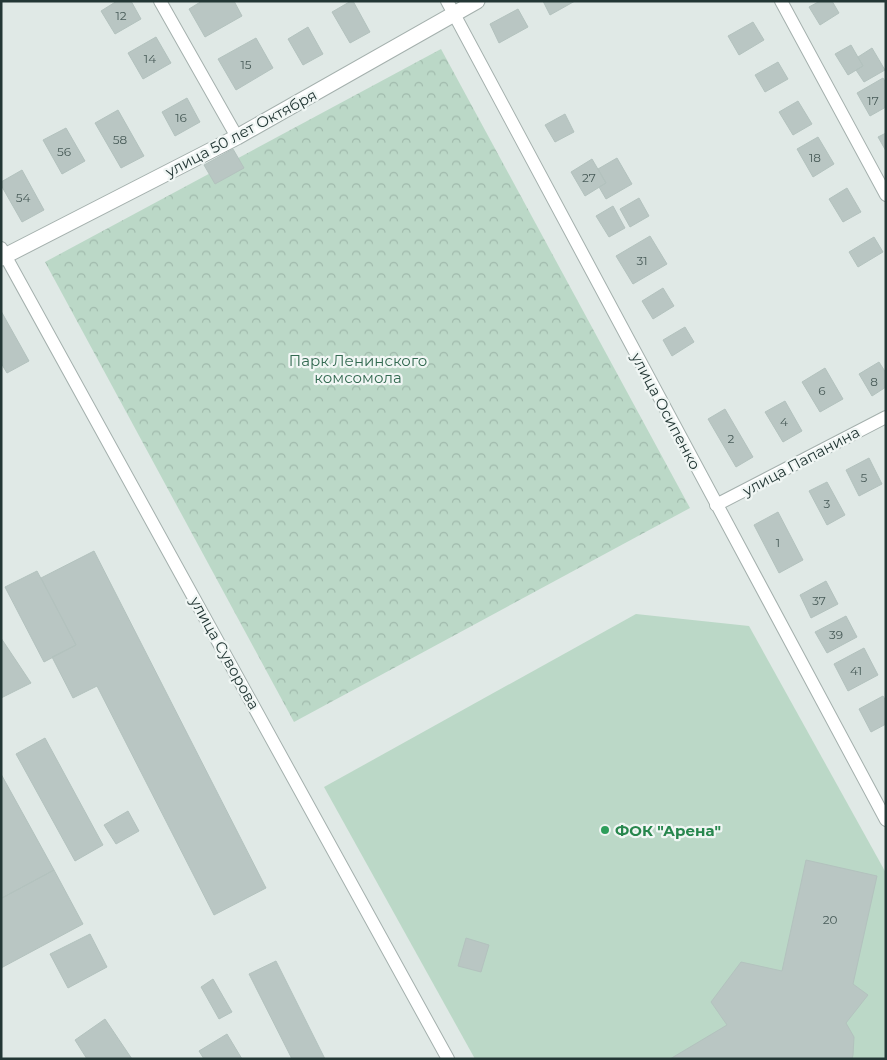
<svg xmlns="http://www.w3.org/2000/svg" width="887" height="1060" viewBox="0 0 887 1060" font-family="Montserrat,sans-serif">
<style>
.forest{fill:url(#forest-crowns)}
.pitch{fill:#bbd8c7}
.building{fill:#b9c6c3;stroke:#b3c2be}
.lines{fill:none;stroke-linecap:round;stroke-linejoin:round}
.minor-casing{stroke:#a4b0ad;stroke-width:14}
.tertiary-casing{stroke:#a4b0ad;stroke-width:17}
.minor{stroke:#fff;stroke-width:12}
.tertiary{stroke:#fff;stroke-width:15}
.leisure-dot{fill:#2e9e5b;stroke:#f0f6f4;stroke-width:2}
.labels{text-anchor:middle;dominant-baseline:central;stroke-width:4.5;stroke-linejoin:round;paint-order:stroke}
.number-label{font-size:12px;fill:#485b58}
.street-label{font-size:15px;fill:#233735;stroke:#f0f6f4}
.park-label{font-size:15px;fill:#326950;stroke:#f0f6f4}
.leisure-label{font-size:15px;font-weight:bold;fill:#27864d;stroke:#f0f6f4;text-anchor:start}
</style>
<defs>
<pattern id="forest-crowns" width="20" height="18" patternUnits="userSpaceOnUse" patternTransform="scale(1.25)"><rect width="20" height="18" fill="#bbd8c7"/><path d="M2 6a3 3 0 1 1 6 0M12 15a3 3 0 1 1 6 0" fill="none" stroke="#a0baac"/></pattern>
</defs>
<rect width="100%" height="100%" fill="#e0e9e6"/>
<path class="forest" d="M 441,49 L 690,508 L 294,722 L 45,262 Z"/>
<path class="pitch" d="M 636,614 L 749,626 L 886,873 L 886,1059 L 475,1059 L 324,787 Z"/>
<path class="building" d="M 117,1 L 131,1 L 141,19 L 115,34 L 101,11 Z
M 202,1 L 234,1 L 242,16 L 205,37 L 189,9 Z
M 351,1 L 353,1 L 370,32 L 350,43 L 332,12 Z
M 543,1 L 575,1 L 550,15 Z
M 820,1 L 832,1 L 839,13 L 820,25 L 809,7 Z
M 518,9 L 528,27 L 499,43 L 490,24 Z
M 753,22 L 764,40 L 739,55 L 728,36 Z
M 308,27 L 323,54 L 303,65 L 288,39 Z
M 156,37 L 171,63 L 143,79 L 128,53 Z
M 256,38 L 273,68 L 236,90 L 218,59 Z
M 851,45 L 863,66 L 848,75 L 835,54 Z
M 872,48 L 885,70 L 864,82 L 856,70 L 863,66 L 858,57 Z
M 778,62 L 788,79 L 765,92 L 755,75 Z
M 883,78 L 886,83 L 886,107 L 870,116 L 857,93 Z
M 187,98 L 200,122 L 175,136 L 162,112 Z
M 798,101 L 812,124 L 793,135 L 779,112 Z
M 118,110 L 144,156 L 121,168 L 95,123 Z
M 565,114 L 574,132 L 555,142 L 545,125 Z
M 66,128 L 85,161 L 62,174 L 43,140 Z
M 886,133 L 886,151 L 878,137 Z
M 818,137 L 834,164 L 813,177 L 797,149 Z
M 233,149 L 244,168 L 215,184 L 204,165 Z
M 617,158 L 632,184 L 606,199 L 599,187 L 606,183 L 598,169 Z
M 592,159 L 606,183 L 585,196 L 571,172 Z
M 22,170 L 44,210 L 22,222 L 1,185 L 1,182 Z
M 847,188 L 861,212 L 843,222 L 829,199 Z
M 639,198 L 649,216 L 630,227 L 620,209 Z
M 613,206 L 625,228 L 609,237 L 596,216 Z
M 650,236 L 667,264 L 633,284 L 616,256 Z
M 874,237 L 883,252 L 858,267 L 849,252 Z
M 663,288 L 674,306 L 653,319 L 642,301 Z
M 1,311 L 29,361 L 7,373 L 1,363 Z
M 685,327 L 694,342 L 672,356 L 663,340 Z
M 879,362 L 886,373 L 886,387 L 872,396 L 859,374 Z
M 825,368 L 843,399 L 820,412 L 802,382 Z
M 785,401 L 802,431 L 783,442 L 765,412 Z
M 725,409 L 753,457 L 736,467 L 708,419 Z
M 869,458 L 882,484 L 859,496 L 846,470 Z
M 827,482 L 845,515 L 827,525 L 809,491 Z
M 778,512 L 803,560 L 779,573 L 754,525 Z
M 94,551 L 266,888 L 214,915 L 97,686 L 73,698 L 52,657 L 76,645 L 41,578 Z
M 37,571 L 76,645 L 44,662 L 5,587 Z
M 826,581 L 838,604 L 811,618 L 800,595 Z
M 846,616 L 857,637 L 827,653 L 815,632 Z
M 1,638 L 31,683 L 1,698 Z
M 864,648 L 878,675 L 848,691 L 834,664 Z
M 883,696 L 886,701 L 886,724 L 871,732 L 859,709 Z
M 45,738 L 103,845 L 75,861 L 16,754 Z
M 1,774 L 54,870 L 2,898 L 1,897 Z
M 128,811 L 139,831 L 116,844 L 104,825 Z
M 806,860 L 877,876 L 853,984 L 868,995 L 846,1023 L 854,1037 L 853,1055 L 852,1059 L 670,1059 L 727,1025 L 711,1002 L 741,962 L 782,971 Z
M 54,870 L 83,924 L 1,968 L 1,897 L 2,898 Z
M 90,934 L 107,967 L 68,988 L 50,954 Z
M 466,938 L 489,945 L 481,972 L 458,966 Z
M 276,961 L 325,1059 L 292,1059 L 249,974 Z
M 213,979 L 232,1012 L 219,1019 L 201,987 Z
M 105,1019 L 132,1059 L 87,1059 L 75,1040 Z
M 227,1034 L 242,1059 L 204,1059 L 199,1051 Z"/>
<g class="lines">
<defs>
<path id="minor" d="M 160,1 L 237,137
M 447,1 L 886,820
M 781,1 L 886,195
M 1,248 L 448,1059
M 716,505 L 886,417"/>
<path id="tertiary" d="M 1,258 L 237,137 L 477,1"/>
</defs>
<use href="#minor" class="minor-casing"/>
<use href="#tertiary" class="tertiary-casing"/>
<use href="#minor" class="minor"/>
<use href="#tertiary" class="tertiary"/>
</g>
<circle class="leisure-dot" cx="605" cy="830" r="5"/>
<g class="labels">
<g class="number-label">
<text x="121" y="15">12</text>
<text x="150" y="58">14</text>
<text x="246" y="64">15</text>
<text x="873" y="100">17</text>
<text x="181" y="117">16</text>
<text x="120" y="139">58</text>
<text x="64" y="151">56</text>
<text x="815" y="157">18</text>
<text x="589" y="177">27</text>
<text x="23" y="197">54</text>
<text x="642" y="260">31</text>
<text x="874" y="381">8</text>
<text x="822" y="390">6</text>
<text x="784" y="421">4</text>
<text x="731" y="438">2</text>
<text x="864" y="477">5</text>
<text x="827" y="503">3</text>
<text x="778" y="542">1</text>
<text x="819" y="600">37</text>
<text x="836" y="634">39</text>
<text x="856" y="670">41</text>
<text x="830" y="919">20</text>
</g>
<g class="street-label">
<text transform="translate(241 133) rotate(-28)">улица 50 лет Октября</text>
<text transform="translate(666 411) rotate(62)">улица Осипенко</text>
<text transform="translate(801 461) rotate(-28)">улица Папанина</text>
<text transform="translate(225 653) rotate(61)">улица Суворова</text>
</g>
<g class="park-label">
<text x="358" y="360">Парк Ленинского<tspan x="358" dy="17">комсомола</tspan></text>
</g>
<g class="leisure-label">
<text x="615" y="830">ФОК "Арена"</text>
</g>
</g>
<rect width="887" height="1060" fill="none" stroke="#233735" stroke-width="5"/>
</svg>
